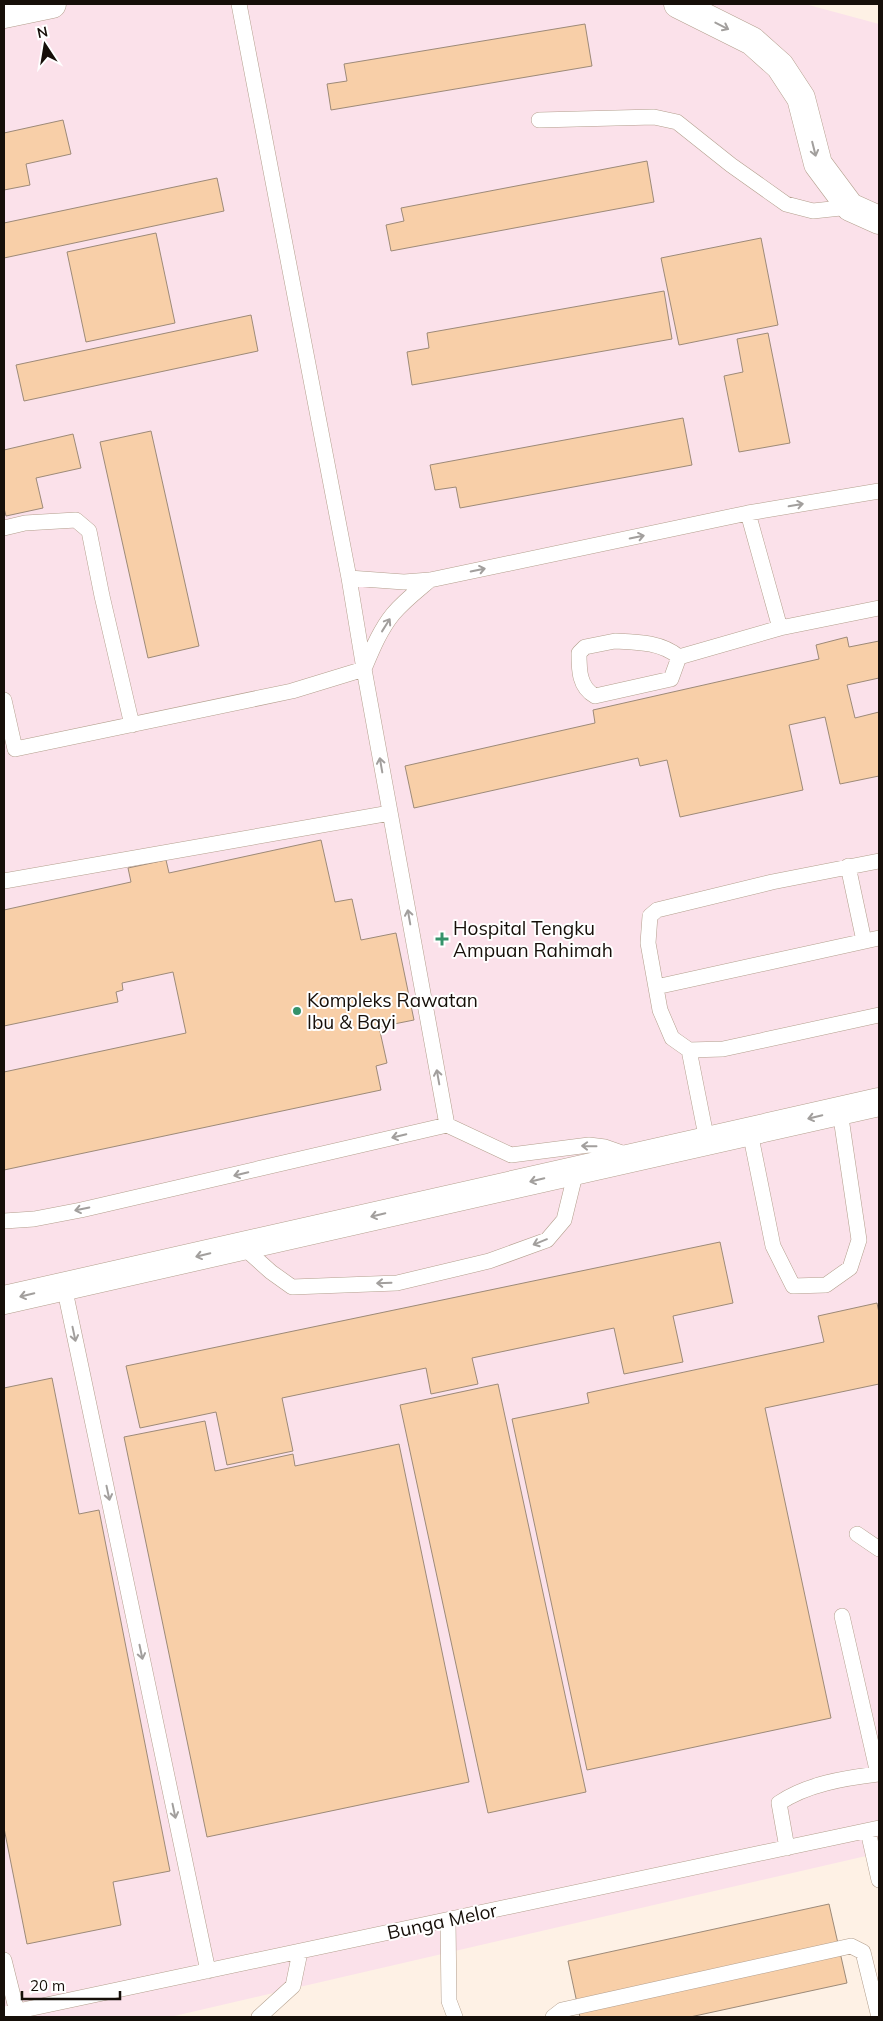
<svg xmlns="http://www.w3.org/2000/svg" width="883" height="2021" viewBox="0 0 883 2021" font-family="Mulish,sans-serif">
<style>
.medical{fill:#fbe1ea}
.building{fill:#f8cfa8;stroke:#9d8a78}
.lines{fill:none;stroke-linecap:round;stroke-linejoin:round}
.service-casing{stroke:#b39f8d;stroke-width:16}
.minor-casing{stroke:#b39f8d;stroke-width:29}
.service{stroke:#fff;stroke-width:15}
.minor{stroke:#fff;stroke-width:28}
.oneway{stroke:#a29f9d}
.poi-dot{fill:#35926a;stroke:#fff;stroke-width:2}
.labels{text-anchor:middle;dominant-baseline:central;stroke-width:4;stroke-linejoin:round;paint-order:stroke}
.poi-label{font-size:19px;fill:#160f09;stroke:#fff;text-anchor:start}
.street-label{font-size:19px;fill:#160f09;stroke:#fff}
</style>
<rect width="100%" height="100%" fill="#fef1e5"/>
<path class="medical" d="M 4,4 L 805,4 L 879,24 L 879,1853 L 170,2017 L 4,2017 Z"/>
<path class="building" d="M 585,24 L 592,66 L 331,110 L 327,84 L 347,81 L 344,64 Z
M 63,120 L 71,154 L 26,164 L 30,185 L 4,190 L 4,133 Z
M 647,161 L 654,202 L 391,251 L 386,225 L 404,221 L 401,208 Z
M 217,178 L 224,211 L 4,258 L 4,223 Z
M 156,233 L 175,323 L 86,342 L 67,252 Z
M 761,238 L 778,325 L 679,345 L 661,258 Z
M 664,291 L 672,339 L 412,385 L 407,352 L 429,348 L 427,333 Z
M 251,315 L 258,351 L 24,401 L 16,365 Z
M 768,333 L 790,443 L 739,452 L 724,376 L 743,372 L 737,339 Z
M 683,418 L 692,465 L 460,508 L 456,487 L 435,490 L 430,465 Z
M 151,431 L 199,646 L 148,658 L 100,442 Z
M 73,434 L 81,468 L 36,478 L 43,508 L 6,516 L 4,508 L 4,450 Z
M 847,637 L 849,647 L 879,641 L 879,678 L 847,685 L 855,718 L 879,712 L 879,776 L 840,784 L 825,717 L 789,725 L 803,790 L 680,817 L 667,760 L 640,766 L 638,758 L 414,808 L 405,766 L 595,723 L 593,710 L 819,659 L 816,645 Z
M 321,840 L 335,902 L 352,899 L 361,940 L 396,933 L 414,1020 L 379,1027 L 387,1063 L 376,1066 L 381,1090 L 4,1170 L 4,1072 L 186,1033 L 173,972 L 122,983 L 123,990 L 116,992 L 118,1002 L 4,1026 L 4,910 L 131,882 L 128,868 L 166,860 L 169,873 Z
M 720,1242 L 733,1303 L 673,1316 L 683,1362 L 624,1374 L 614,1328 L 472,1358 L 478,1384 L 431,1394 L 426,1368 L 282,1398 L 293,1451 L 227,1465 L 216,1412 L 140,1428 L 126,1366 Z
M 877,1303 L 879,1313 L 879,1384 L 765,1408 L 831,1718 L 587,1770 L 512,1419 L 589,1403 L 587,1393 L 824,1342 L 818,1316 Z
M 52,1378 L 79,1514 L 99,1510 L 170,1871 L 113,1882 L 121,1925 L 27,1944 L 4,1828 L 4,1388 Z
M 498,1384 L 586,1792 L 488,1813 L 400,1405 Z
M 205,1421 L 215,1471 L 293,1454 L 295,1466 L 399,1444 L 469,1782 L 207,1837 L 124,1437 Z
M 829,1904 L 847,1983 L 690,2017 L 580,2017 L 568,1961 Z"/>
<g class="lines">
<defs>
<path id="service" d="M 239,4 L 349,578 L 364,669 L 447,1125
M 539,120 L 654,117 L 677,122 L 731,165 L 786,204 L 813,211 L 850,207
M 748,513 L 780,628
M 4,528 L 25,523 L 76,520 L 89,531 L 102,596 L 132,725
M 349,578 L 404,582 L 430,580 L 748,513 L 879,491
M 615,641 C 637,642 661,642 679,657 L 671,679 L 595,696 C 579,687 579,670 579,653 L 585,647 Z
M 679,657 L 780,628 L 879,608
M 4,700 L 15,749 L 292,691 L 364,669 C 372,650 380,630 393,614 C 404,601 417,591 430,580
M 879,861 L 772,882 L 657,910 L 650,916 L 648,943 L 660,1010 L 672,1038 L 689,1050 L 723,1049 L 879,1015
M 848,866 L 864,941
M 4,881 L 390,813
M 656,987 L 879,938
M 689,1050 L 707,1141
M 750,1132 L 773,1246 L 793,1286 L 826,1285 L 850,1268 L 859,1240 L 840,1111
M 4,1221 L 34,1219 L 81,1210 L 447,1125 L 511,1155 L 589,1145 L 605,1147 L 628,1155
M 242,1246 L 271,1272 L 292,1287 L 397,1283 L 489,1261 L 547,1240 L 564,1220 L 576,1171
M 64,1286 L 208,1971
M 857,1534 L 879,1549
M 868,1831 L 879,1880
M 787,1848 L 779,1803 C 807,1784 845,1778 878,1774 L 842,1616
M 448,1920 L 449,2001 L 455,2017
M 4,1960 L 17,2012
M 4,2014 L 879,1828
M 259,2017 L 293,1986 L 300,1952
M 553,2017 L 562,2010 L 851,1946 L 863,1952 L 879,2017"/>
<path id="minor" d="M 678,4 L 752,41 L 780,66 L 801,98 L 818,164 L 850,207 L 879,220
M 4,14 L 52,4
M 4,1300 L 879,1102"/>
</defs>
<use href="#service" class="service-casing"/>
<use href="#minor" class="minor-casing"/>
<use href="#service" class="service"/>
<use href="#minor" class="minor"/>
</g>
<defs><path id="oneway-shaft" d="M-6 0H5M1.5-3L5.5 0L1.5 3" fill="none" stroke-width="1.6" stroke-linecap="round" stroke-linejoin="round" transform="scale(1.25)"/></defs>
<g class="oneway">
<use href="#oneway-shaft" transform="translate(722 26) rotate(27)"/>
<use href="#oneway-shaft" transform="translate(814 149) rotate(76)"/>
<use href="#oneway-shaft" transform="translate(796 505) rotate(-10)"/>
<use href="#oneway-shaft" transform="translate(637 537) rotate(-12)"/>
<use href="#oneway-shaft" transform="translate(478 570) rotate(-12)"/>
<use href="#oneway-shaft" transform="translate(386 625) rotate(-58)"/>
<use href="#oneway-shaft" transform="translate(381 765) rotate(-100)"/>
<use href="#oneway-shaft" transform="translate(409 917) rotate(-100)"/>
<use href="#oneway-shaft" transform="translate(438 1077) rotate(-100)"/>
<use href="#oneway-shaft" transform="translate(815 1117) rotate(167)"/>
<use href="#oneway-shaft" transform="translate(399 1136) rotate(167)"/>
<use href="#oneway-shaft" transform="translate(589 1146) rotate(-179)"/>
<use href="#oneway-shaft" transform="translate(241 1174) rotate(167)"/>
<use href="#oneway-shaft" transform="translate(537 1180) rotate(167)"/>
<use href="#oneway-shaft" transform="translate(82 1209) rotate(168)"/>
<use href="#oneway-shaft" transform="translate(378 1215) rotate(167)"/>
<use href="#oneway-shaft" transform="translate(540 1242) rotate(158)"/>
<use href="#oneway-shaft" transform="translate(203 1255) rotate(167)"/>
<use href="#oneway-shaft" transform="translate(384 1283) rotate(178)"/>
<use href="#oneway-shaft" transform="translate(27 1295) rotate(167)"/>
<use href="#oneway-shaft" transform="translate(74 1334) rotate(78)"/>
<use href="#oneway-shaft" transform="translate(108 1493) rotate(78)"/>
<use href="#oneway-shaft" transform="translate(141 1652) rotate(78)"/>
<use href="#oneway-shaft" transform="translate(174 1811) rotate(78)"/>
</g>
<g class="poi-dot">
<path d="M439.5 931.5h5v5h5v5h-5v5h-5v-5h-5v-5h5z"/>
<circle cx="297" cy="1011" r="5"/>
</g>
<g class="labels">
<g class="poi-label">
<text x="453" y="928">Hospital Tengku<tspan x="453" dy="22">Ampuan Rahimah</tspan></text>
<text x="307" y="1000">Kompleks Rawatan<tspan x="307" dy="22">Ibu &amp; Bayi</tspan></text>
</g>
<g class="street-label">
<text transform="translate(442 1921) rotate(-12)">Bunga Melor</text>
</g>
</g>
<rect width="883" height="2021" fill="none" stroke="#160f09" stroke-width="10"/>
<g transform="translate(45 45) rotate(348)" stroke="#ffffff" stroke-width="4" paint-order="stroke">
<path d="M0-4L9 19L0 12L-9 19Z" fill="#160f09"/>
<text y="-8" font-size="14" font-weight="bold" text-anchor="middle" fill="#160f09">N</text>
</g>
<path d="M22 1991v8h98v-8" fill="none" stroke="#160f09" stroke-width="2.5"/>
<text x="30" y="1991" font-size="15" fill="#160f09" stroke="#ffffff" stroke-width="4" paint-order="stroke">20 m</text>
</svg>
